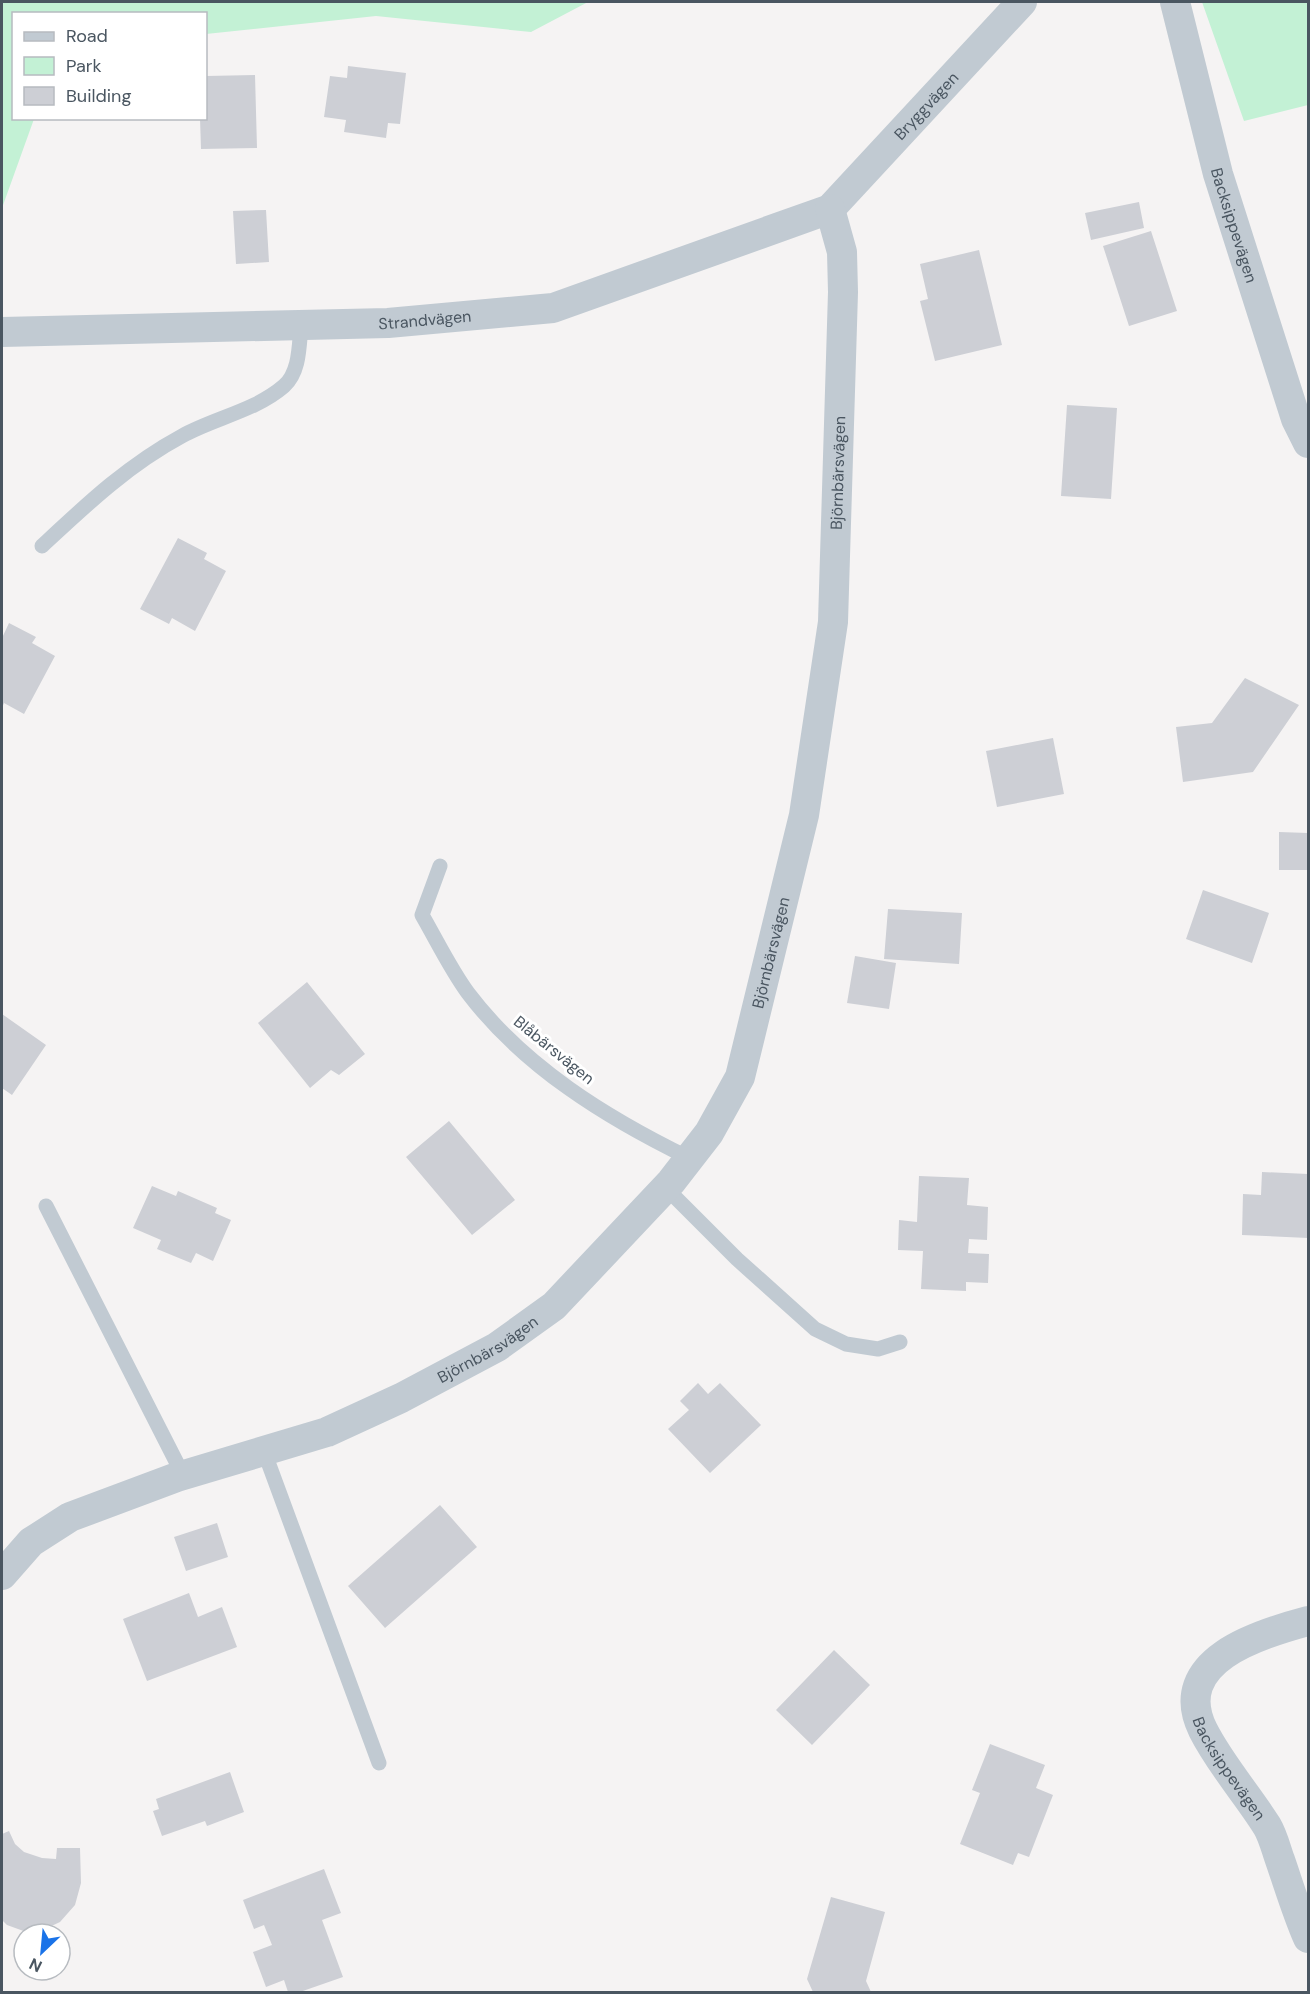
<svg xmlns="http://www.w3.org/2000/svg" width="1310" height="1994" viewBox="0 0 1310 1994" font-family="'DM Sans',sans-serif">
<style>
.green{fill:#c3f1d5}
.building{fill:#cdcfd5}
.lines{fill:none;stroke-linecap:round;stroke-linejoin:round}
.lane{stroke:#c1cad2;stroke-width:15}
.street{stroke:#c1cad2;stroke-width:30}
.labels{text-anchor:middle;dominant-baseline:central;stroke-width:6;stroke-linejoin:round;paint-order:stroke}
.street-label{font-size:16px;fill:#4a5661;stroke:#fff}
</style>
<rect width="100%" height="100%" fill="#f5f3f3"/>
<path class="green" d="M 2,2 L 588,2 L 531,32 L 376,16 L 206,34 L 206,14 L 14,14 L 14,118 L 34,119 L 2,208 Z
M 1202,2 L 1308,2 L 1308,105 L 1244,121 Z"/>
<path class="building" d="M 348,66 L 406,73 L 400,124 L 388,123 L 386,138 L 344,132 L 346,120 L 324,117 L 330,76 L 347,78 Z
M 255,75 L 257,148 L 201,149 L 200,118 L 206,118 L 206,76 Z
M 1139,202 L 1144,228 L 1091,240 L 1085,213 Z
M 266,210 L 269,262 L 236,264 L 233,211 Z
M 1151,231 L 1177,311 L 1129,326 L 1103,246 Z
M 979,250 L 1002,345 L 935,361 L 920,301 L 928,299 L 920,264 Z
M 1067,405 L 1117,408 L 1111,499 L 1061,496 Z
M 178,538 L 207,553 L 204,559 L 226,571 L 195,631 L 172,618 L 169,624 L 140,609 Z
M 9,623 L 36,637 L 32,643 L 55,656 L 24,714 L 4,703 L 2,708 L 2,638 Z
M 1245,678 L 1299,705 L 1253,772 L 1183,782 L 1176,727 L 1212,723 Z
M 1053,738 L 1064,794 L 997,807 L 986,751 Z
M 1279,832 L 1308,833 L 1308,870 L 1279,870 Z
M 1203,890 L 1269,913 L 1252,963 L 1186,939 Z
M 888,909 L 962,913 L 959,964 L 884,959 Z
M 855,956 L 896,963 L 889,1009 L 847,1003 Z
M 307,982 L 365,1054 L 339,1075 L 331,1070 L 310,1088 L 258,1023 Z
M 2,1014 L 46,1045 L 12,1095 L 2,1088 Z
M 449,1121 L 515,1200 L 472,1235 L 406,1157 Z
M 1262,1172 L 1308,1174 L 1308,1238 L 1242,1235 L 1243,1194 L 1261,1195 Z
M 919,1176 L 969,1178 L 967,1205 L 988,1207 L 987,1240 L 969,1239 L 968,1253 L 989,1254 L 988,1283 L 966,1282 L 966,1291 L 921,1289 L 923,1251 L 898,1250 L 899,1220 L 917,1222 Z
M 152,1186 L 176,1196 L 178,1191 L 217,1208 L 215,1213 L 231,1220 L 213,1261 L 196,1253 L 191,1263 L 157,1249 L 161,1240 L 133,1228 Z
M 698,1383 L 708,1394 L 720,1383 L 761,1425 L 710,1473 L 668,1429 L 689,1410 L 680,1401 Z
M 440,1505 L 477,1547 L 385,1628 L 348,1586 Z
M 217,1523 L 228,1557 L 186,1571 L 174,1537 Z
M 189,1593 L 198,1617 L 222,1607 L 237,1647 L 147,1681 L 123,1619 Z
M 834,1650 L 870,1685 L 812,1745 L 776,1710 Z
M 990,1744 L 1045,1765 L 1036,1788 L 1053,1795 L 1029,1857 L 1018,1853 L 1013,1865 L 960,1844 L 980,1793 L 972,1790 Z
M 230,1772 L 244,1812 L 207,1826 L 205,1821 L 162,1836 L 153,1811 L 159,1809 L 156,1799 Z
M 9,1831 L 15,1844 L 24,1852 L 42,1858 L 56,1859 L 57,1848 L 80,1848 L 81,1883 L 75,1905 L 60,1922 L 43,1930 L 29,1933 L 7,1925 L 2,1920 L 2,1834 Z
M 324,1869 L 341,1913 L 322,1920 L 343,1977 L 300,1992 L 288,1992 L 284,1980 L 266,1987 L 253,1952 L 272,1945 L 264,1925 L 254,1929 L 243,1900 Z
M 831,1897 L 885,1912 L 866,1981 L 871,1992 L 813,1992 L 807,1979 Z"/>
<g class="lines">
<path class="lane" d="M 42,546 C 86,505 128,465 182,436 C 214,418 255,411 284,386 C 300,372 299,345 301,326
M 440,866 L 422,915 C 437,941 451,970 468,993 C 524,1067 607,1118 689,1158
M 665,1187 L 737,1259 L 815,1329 L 846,1344 L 878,1349 L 900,1342
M 46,1206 L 183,1475
M 264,1451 L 379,1763"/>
<g class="street">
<path id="s1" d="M 1175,2 L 1218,174 L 1296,419 L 1308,443"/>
<path id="s2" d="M 2,332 L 388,323 L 553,308 L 830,209 L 1022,2"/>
<path id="s3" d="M 2,1575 L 31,1542 L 70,1517 L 177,1477 L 327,1432 L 401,1398 L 497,1347 L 554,1306 L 671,1182 L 709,1133 L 740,1077 L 804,815 L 833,622 L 843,292 L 842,252 L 830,209"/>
<path id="s4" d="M 1308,1621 C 1259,1634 1169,1661 1203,1730 C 1220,1764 1247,1794 1267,1826 C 1273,1836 1276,1849 1280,1860 C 1289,1886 1297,1913 1308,1938"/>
</g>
</g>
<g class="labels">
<g class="street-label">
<text stroke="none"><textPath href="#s2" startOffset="987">Bryggvägen</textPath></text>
<text stroke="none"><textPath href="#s1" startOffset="231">Backsippevägen</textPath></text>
<text stroke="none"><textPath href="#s2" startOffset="423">Strandvägen</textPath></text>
<text stroke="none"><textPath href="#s3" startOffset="1532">Björnbärsvägen</textPath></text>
<text stroke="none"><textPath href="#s3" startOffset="1046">Björnbärsvägen</textPath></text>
<text transform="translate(554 1050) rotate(39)">Blåbärsvägen</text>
<text stroke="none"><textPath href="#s3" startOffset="542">Björnbärsvägen</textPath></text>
<text stroke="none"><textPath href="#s4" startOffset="224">Backsippevägen</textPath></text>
</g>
</g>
<rect width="1310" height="1994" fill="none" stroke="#4a5661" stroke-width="6"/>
<rect x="12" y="12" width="195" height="108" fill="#ffffff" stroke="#b7bbc0" stroke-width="1.5"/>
<rect x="24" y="32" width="30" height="9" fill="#c1cad2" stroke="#b7bbc0" stroke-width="1.5"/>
<text x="66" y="42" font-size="18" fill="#4a5661">Road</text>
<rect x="24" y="57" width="30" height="18" fill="#c3f1d5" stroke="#b7bbc0" stroke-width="1.5"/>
<text x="66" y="72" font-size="18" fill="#4a5661">Park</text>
<rect x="24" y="87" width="30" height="18" fill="#cdcfd5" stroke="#b7bbc0" stroke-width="1.5"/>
<text x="66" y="102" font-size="18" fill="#4a5661">Building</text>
<g transform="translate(42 1952) rotate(206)"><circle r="28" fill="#ffffff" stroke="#b7bbc0" stroke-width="1.5"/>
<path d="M0-4.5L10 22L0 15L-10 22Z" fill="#1a73e8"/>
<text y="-9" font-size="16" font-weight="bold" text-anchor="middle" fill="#4a5661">N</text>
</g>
</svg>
